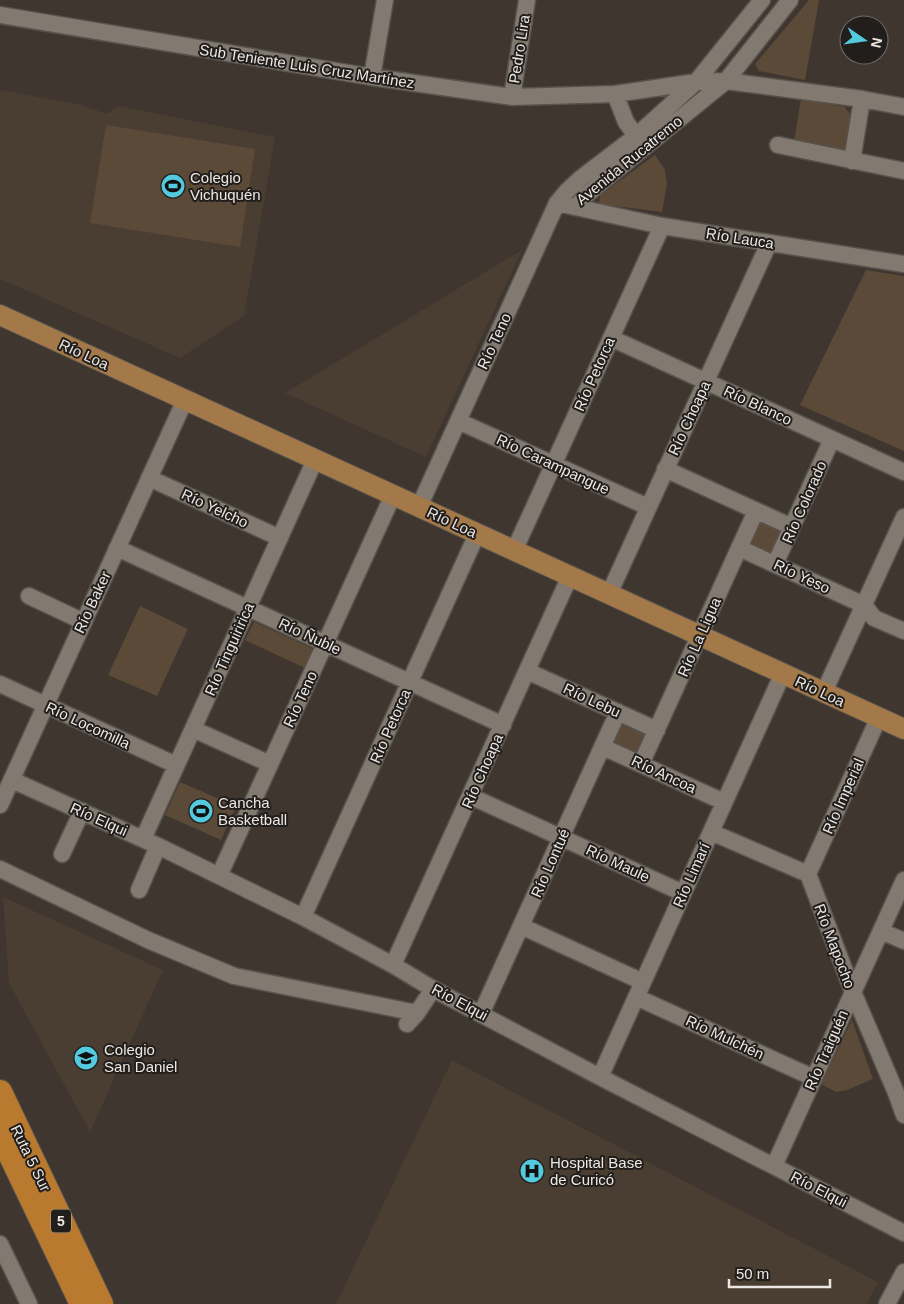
<svg xmlns="http://www.w3.org/2000/svg" width="904" height="1304" viewBox="0 0 904 1304" font-family="Helvetica,sans-serif">
<style>
.built{fill:#4a3e33}
.green{fill:#5c4a39}
.lines{fill:none;stroke-linecap:round;stroke-linejoin:round}
.minor-casing{stroke:#58524c;stroke-width:19}
.major-casing{stroke:#58524c;stroke-width:22}
.highway-casing{stroke:#58524c;stroke-width:26}
.minor{stroke:#827a71;stroke-width:16}
.major{stroke:#a37949;stroke-width:20}
.highway{stroke:#b9792e;stroke-width:24}
.labels{text-anchor:middle;dominant-baseline:central;stroke-width:4;stroke-linejoin:round;paint-order:stroke}
.shield{fill:#221e1b;stroke:#afaba7;stroke-width:1}
.shield-label{font-size:14px;font-weight:bold;fill:#ece7e3}
.street-label{font-size:15px;fill:#ece7e3;stroke:#221e1b}
.poi-label{font-size:15px;fill:#ece7e3;stroke:#221e1b;text-anchor:start}
</style>
<rect width="100%" height="100%" fill="#3e362f"/>
<path class="built" d="M 0,90 L 77,104 L 107,114 L 119,106 L 275,137 L 244,316 L 180,358 L 0,279 Z
M 522,250 L 426,457 L 285,393 Z
M 3,897 L 163,970 L 90,1132 L 9,983 Z
M 452,1060 L 878,1282 L 867,1304 L 336,1304 Z"/>
<path class="green" d="M 809,0 L 819,0 L 805,80 L 759,71 L 755,64 Z
M 801,99 L 845,107 L 853,118 L 847,151 L 794,142 Z
M 106,125 L 255,149 L 240,247 L 90,223 Z
M 655,155 L 665,170 L 667,184 L 662,212 L 599,204 L 600,195 Z
M 866,270 L 904,276 L 904,451 L 800,405 Z
M 757,515 L 786,528 L 773,558 L 744,545 Z
M 140,606 L 188,629 L 157,696 L 108,675 Z
M 254,622 L 316,650 L 307,669 L 245,640 Z
M 623,717 L 651,730 L 638,760 L 609,747 Z
M 180,782 L 236,806 L 221,840 L 165,815 Z
M 852,1020 L 873,1079 L 847,1090 L 836,1092 L 821,1084 Z"/>
<g class="lines">
<defs>
<path id="minor" d="M 0,15 L 372,77 L 512,97 L 615,94 L 696,82 L 726,81 L 862,99 L 904,107
M 372,77 L 385,0
M 615,94 L 626,122 L 636,136
M 512,97 L 527,0
M 778,145 L 904,171
M 852,161 L 862,99
M 557,203 L 662,226 L 904,264
M 576,207 L 586,195 L 726,81 L 790,0
M 611,338 L 904,472
M 458,421 L 648,507
M 665,469 L 792,527
M 149,478 L 280,538
M 419,507 L 557,203 L 567,191 L 581,178 L 636,136 L 696,82 L 762,0
M 117,548 L 503,725
M 739,548 L 864,605 L 874,618 L 904,631
M 514,551 L 662,226
M 775,564 L 832,439
M 609,594 L 769,243
M 29,596 L 84,622
M 527,671 L 657,730
M 0,684 L 176,765
M 824,692 L 904,517
M 193,729 L 270,764
M 603,747 L 724,802
M 641,764 L 756,511
M 12,780 L 158,846 L 303,917 L 393,965 L 433,989 L 600,1077 L 904,1233
M 470,796 L 683,893
M 0,805 L 185,400
M 711,832 L 808,874 L 853,992 L 897,1095 L 904,1115
M 143,839 L 315,460
M 62,854 L 82,811
M 0,869 L 148,940 L 234,976 L 417,1013
M 808,874 L 879,717
M 219,876 L 393,495
M 139,890 L 158,846
M 303,917 L 477,534
M 521,926 L 643,982
M 881,931 L 904,941
M 393,965 L 570,576
M 636,997 L 814,1078
M 481,1014 L 618,712
M 407,1024 L 417,1013 L 433,989
M 600,1077 L 783,673
M 774,1166 L 904,880
M 0,1244 L 29,1304
M 887,1304 L 904,1272"/>
<path id="major" d="M 0,315 L 904,729"/>
<path id="highway" d="M 0,1092 L 101,1304
M 0,1133 L 82,1304"/>
</defs>
<use href="#minor" class="minor-casing"/>
<use href="#major" class="major-casing"/>
<use href="#highway" class="highway-casing"/>
<use href="#minor" class="minor"/>
<use href="#major" class="major"/>
<use href="#highway" class="highway"/>
</g>
<defs>
<symbol id="stadium-disc" viewBox="-11 -11 22 22"><circle r="9.5" fill="#54cade" stroke="#221e1b"/><path d="M0-5a6.5 5 0 1 0 0 10a6.5 5 0 1 0 0-10ZM-3.5-1.8h7v3.6h-7Z" fill="#111"/></symbol>
<symbol id="school-disc" viewBox="-11 -11 22 22"><circle r="9.5" fill="#54cade" stroke="#221e1b"/><path d="M0-5L7-2L0 1L-7-2ZM-4 1L0 2.5L4 1V4Q0 6-4 4Z" fill="#111"/></symbol>
<symbol id="hospital-disc" viewBox="-11 -11 22 22"><circle r="9.5" fill="#54cade" stroke="#221e1b"/><path d="M-5-5h3v3.5h4V-5h3V5h-3V1.5h-4V5h-3Z" fill="#111"/></symbol>
</defs>
<g fill-rule="evenodd">
<use href="#stadium-disc" x="159" y="172" width="28" height="28"/>
<use href="#stadium-disc" x="187" y="797" width="28" height="28"/>
<use href="#school-disc" x="72" y="1044" width="28" height="28"/>
<use href="#hospital-disc" x="518" y="1157" width="28" height="28"/>
</g>
<g class="labels">
<rect class="shield" x="51" y="1209.5" width="20" height="23" rx="4"/>
<g class="shield-label">
<text x="61" y="1221">5</text>
</g>
<g class="street-label">
<text transform="translate(519 49) rotate(-81)">Pedro Lira</text>
<text transform="translate(307 66) rotate(9)">Sub Teniente Luis Cruz Martínez</text>
<text transform="translate(629 160) rotate(-39)">Avenida Rucatremo</text>
<text transform="translate(740 238) rotate(9)">Río Lauca</text>
<text transform="translate(494 341) rotate(-65)">Río Teno</text>
<text transform="translate(84 354) rotate(25)">Río Loa</text>
<text transform="translate(594 374) rotate(-66)">Río Petorca</text>
<text transform="translate(758 405) rotate(25)">Río Blanco</text>
<text transform="translate(689 418) rotate(-65)">Río Choapa</text>
<text transform="translate(553 464) rotate(25)">Río Carampangue</text>
<text transform="translate(804 502) rotate(-66)">Río Colorado</text>
<text transform="translate(215 508) rotate(25)">Río Yelcho</text>
<text transform="translate(452 522) rotate(25)">Río Loa</text>
<text transform="translate(802 576) rotate(25)">Río Yeso</text>
<text transform="translate(92 602) rotate(-65)">Río Baker</text>
<text transform="translate(310 636) rotate(25)">Río Ñuble</text>
<text transform="translate(699 637) rotate(-66)">Río La Ligua</text>
<text transform="translate(229 649) rotate(-66)">Río Tinguiririca</text>
<text transform="translate(820 691) rotate(25)">Río Loa</text>
<text transform="translate(300 699) rotate(-65)">Río Teno</text>
<text transform="translate(592 700) rotate(25)">Río Lebu</text>
<text transform="translate(88 725) rotate(25)">Río Locomilla</text>
<text transform="translate(390 726) rotate(-66)">Río Petorca</text>
<text transform="translate(482 771) rotate(-66)">Río Choapa</text>
<text transform="translate(664 774) rotate(25)">Río Ancoa</text>
<text transform="translate(843 796) rotate(-66)">Río Imperial</text>
<text transform="translate(99 819) rotate(24)">Río Elqui</text>
<text transform="translate(550 863) rotate(-66)">Río Lontué</text>
<text transform="translate(618 863) rotate(25)">Río Maule</text>
<text transform="translate(691 875) rotate(-66)">Río Limarí</text>
<text transform="translate(835 946) rotate(69)">Río Mapocho</text>
<text transform="translate(460 1002) rotate(28)">Río Elqui</text>
<text transform="translate(725 1037) rotate(25)">Río Mulchén</text>
<text transform="translate(826 1050) rotate(-66)">Río Traiguén</text>
<text transform="translate(31 1158) rotate(64)">Ruta 5 Sur</text>
<text transform="translate(819 1189) rotate(27)">Río Elqui</text>
</g>
<g class="poi-label">
<text x="190" y="177">Colegio<tspan x="190" dy="17">Vichuquén</tspan></text>
<text x="218" y="802">Cancha<tspan x="218" dy="17">Basketball</tspan></text>
<text x="104" y="1049">Colegio<tspan x="104" dy="17">San Daniel</tspan></text>
<text x="550" y="1162">Hospital Base<tspan x="550" dy="17">de Curicó</tspan></text>
</g>
</g>
<g transform="translate(864 40) rotate(103)"><circle r="24" fill="#221e1b" stroke="#736e6b"/>
<path d="M0-4L9 19L0 12L-9 19Z" fill="#54cade"/>
<text y="-8" font-size="14" font-weight="bold" text-anchor="middle" fill="#ece7e3">N</text>
</g>
<path d="M729 1279v8h101v-8" fill="none" stroke="#ece7e3" stroke-width="2.5"/>
<text x="736" y="1279" font-size="15" fill="#ece7e3" stroke="#221e1b" stroke-width="4" paint-order="stroke">50 m</text>
</svg>
